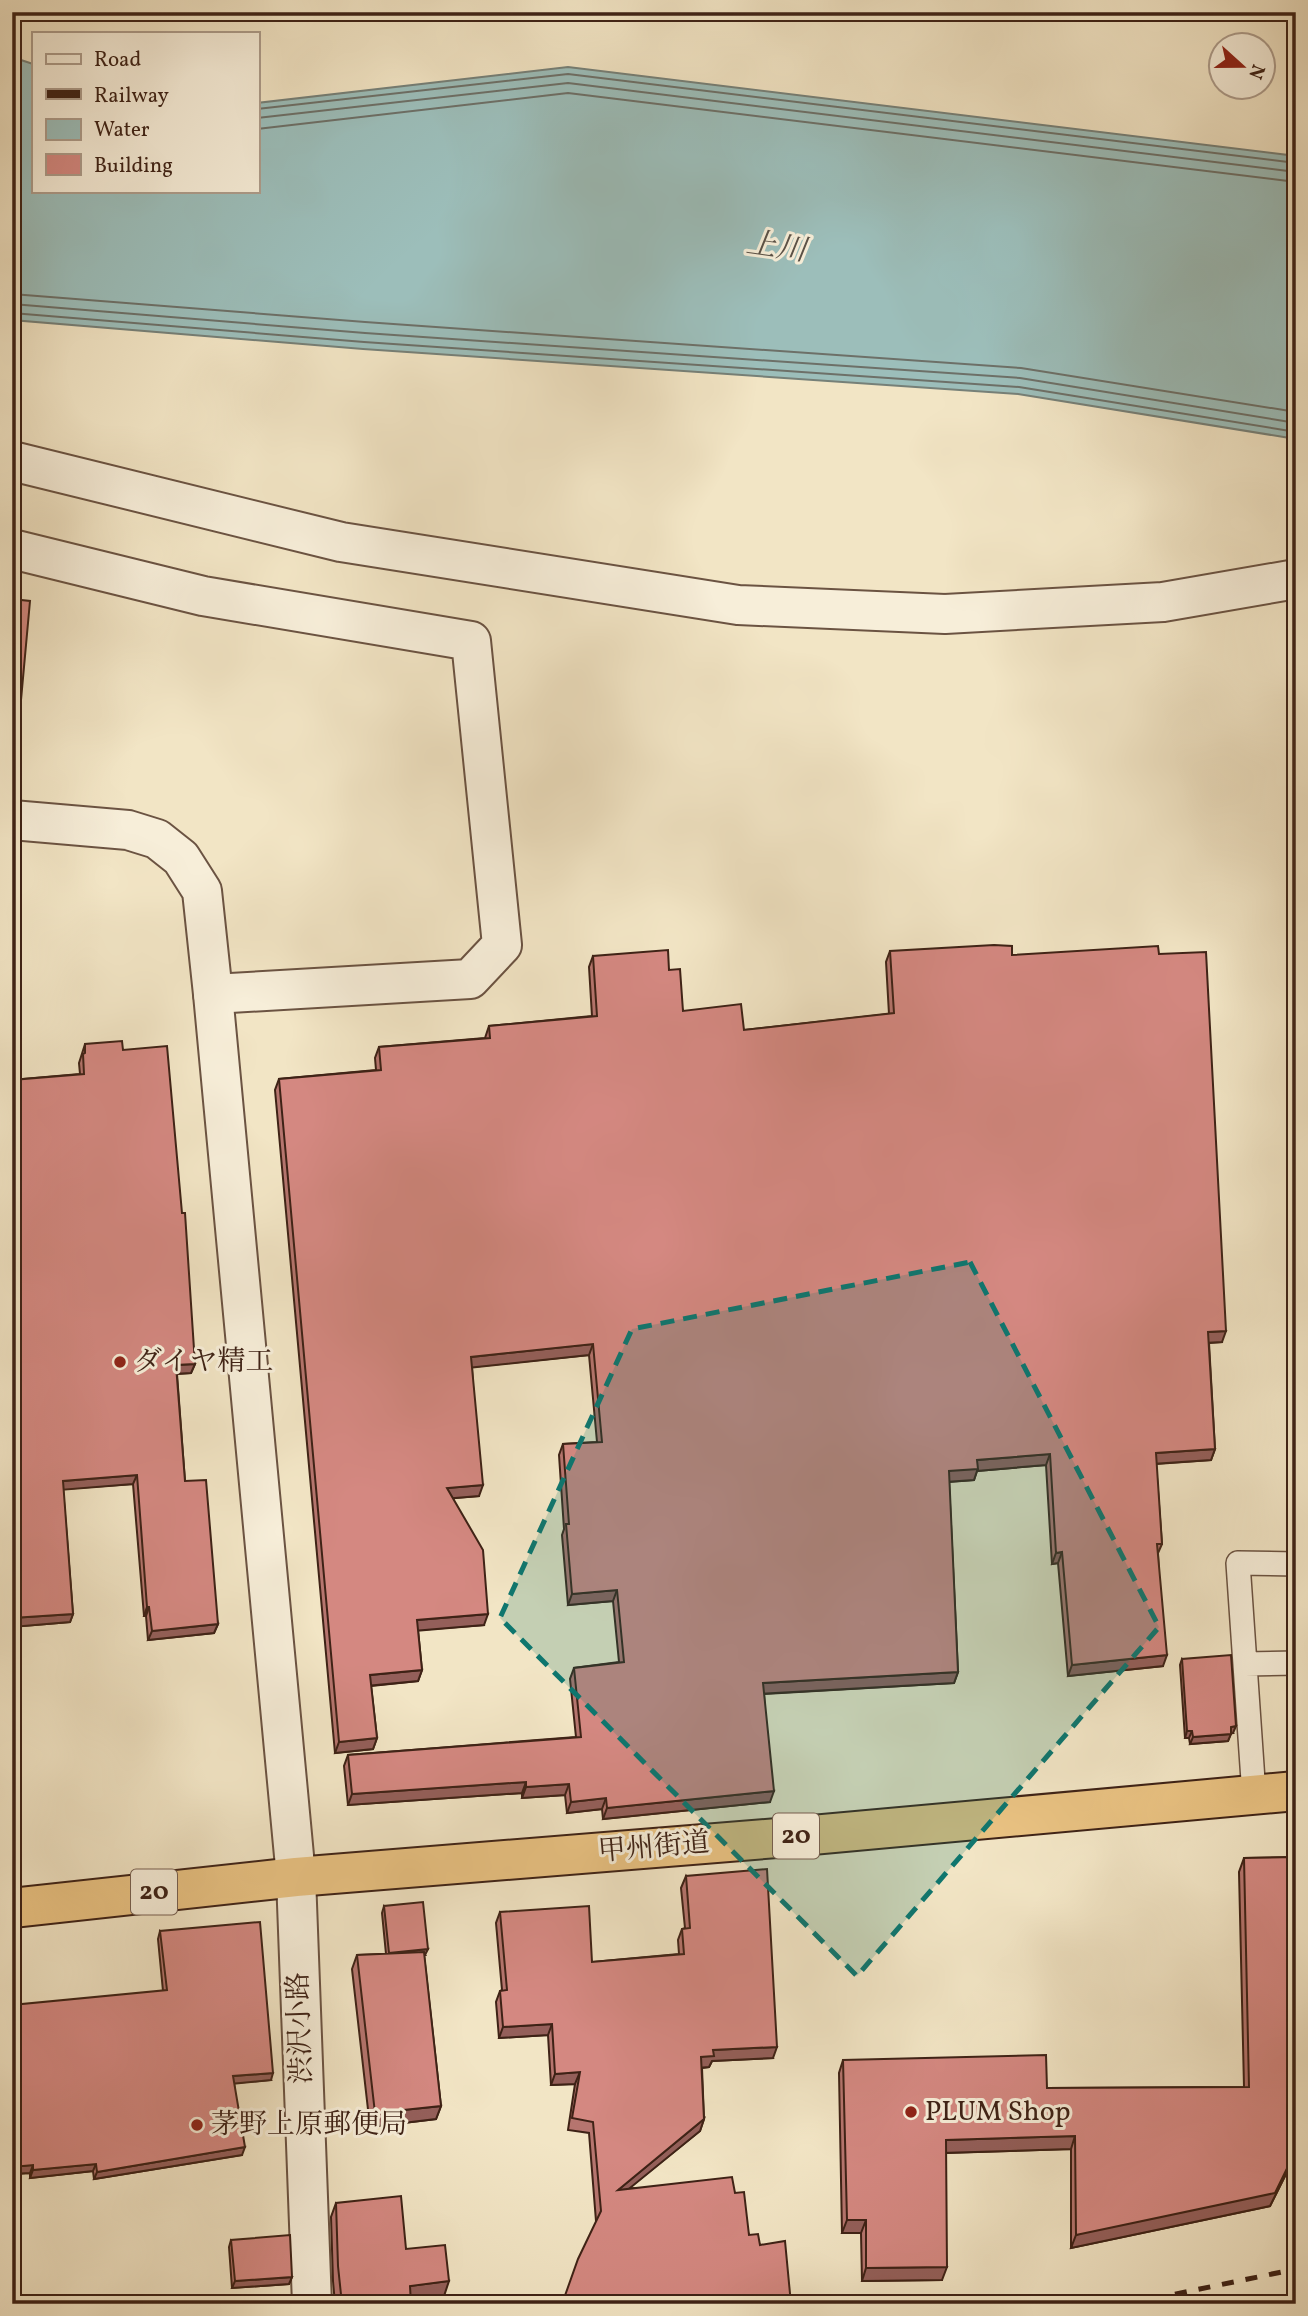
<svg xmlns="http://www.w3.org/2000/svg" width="1308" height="2316" viewBox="0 0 1308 2316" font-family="Vollkorn,'Noto Serif JP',serif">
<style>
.water{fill:#9cbeba;stroke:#768078;stroke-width:2}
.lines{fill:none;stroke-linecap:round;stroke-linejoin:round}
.shore{stroke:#6d7068;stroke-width:2}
.service-casing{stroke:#6b5342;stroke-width:26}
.minor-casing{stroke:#6b5342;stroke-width:42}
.tertiary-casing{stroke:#6b5342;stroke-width:42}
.trunk-casing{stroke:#3e2216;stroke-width:42}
.service{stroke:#f7eed9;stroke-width:23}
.minor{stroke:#f7eed9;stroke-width:38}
.tertiary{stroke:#f7eed9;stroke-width:38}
.trunk{stroke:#e9c282;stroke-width:38}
.rail{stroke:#3e2216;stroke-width:5;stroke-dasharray:12 12;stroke-linecap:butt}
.wall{fill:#b6756f;stroke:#3e2216;stroke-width:2}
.shaded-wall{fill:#945f5a;stroke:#3e2216;stroke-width:2}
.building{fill:#d48881;stroke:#3e2216;stroke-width:2}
.marked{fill:#0f766e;fill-opacity:0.2;stroke:#0f766e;stroke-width:5;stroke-dasharray:14 9;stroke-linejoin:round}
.poi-dot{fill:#8f2418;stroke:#f7eed9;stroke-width:2.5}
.labels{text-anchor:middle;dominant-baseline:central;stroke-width:6;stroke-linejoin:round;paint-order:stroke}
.shield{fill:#f7eed9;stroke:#765f50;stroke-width:2}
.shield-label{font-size:26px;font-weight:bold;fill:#3e2216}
.poi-label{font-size:28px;fill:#3e2216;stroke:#f7eed9;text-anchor:start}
.street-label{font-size:28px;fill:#3e2216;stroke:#f7eed9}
.water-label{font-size:30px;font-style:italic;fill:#5a5147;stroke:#f7eed9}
</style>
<rect width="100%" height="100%" fill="#f2e5c5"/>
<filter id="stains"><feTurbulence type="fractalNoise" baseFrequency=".00286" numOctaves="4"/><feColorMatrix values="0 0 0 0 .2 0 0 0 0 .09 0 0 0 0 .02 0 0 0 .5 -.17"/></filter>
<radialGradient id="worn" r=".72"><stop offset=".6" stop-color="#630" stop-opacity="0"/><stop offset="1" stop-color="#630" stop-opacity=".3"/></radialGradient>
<path class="water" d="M 12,57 L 33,64 L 33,191 L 257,191 L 257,103 L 568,67 L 1296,156 L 1296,439 L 1018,394 L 363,349 L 12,320 Z"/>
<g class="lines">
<path class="shore" d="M 257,109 L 568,74 L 1296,163
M 257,118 L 568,83 L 1296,172
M 257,129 L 568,93 L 1296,182
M 12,294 L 365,322 L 1021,368 L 1296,412
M 12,304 L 365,333 L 1020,378 L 1296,423
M 12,313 L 364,342 L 1019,387 L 1296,432"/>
<defs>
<path id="service" d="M 1245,1664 L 1296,1663
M 1254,1795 L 1238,1563 L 1296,1564"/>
<path id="minor" d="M 12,461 L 341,542 L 738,605 L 945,614 L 1163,602 L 1296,579
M 12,549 L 203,596 L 471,641 L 502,945 L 470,979 L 213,994
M 296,1877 L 312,2304"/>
<path id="tertiary" d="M 12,820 L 128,830 L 157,839 L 181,858 L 202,891 L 213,994 L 296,1877"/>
<path id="trunk" d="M 12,1908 L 296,1877 L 790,1837 L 1296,1791"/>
</defs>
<use href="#service" class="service-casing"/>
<use href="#minor" class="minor-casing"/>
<use href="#tertiary" class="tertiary-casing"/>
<use href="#trunk" class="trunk-casing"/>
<use href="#service" class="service"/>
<use href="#minor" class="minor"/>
<use href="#tertiary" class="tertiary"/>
<use href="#trunk" class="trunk"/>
<path class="rail" d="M 1128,2304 L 1296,2269
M 1271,2304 L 1296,2299"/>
</g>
<path class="wall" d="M 890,951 L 1012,955 L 1159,954 L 1222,1342 L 1209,1343 L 1215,1449 L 1211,1460 L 1156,1464 L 1162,1544 L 1158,1553 L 1163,1666 L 1068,1676 L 1058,1563 L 1052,1564 L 1046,1465 L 977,1471 L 974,1480 L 949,1482 L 958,1672 L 954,1683 L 764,1694 L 770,1802 L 603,1819 L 602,1809 L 567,1813 L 565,1795 L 522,1798 L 522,1793 L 348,1805 L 344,1766 L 348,1755 L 576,1737 L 570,1679 L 574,1668 L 619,1662 L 613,1601 L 568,1605 L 562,1535 L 564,1529 L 559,1455 L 563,1444 L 597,1442 L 589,1355 L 472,1367 L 479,1496 L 453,1498 L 484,1625 L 418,1630 L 422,1670 L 418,1681 L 371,1686 L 377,1738 L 373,1749 L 335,1753 L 275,1090 L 279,1079 L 376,1070 L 375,1058 L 379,1047 L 485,1038 L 489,1026 L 592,1016 L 589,967 L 593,956 L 669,970 L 683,1011 L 744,1030 L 889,1014 L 886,962 Z
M 85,1044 L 123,1050 L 195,1364 L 191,1373 L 177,1374 L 185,1481 L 218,1624 L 214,1633 L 148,1640 L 146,1616 L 144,1616 L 133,1484 L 63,1489 L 73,1614 L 70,1622 L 12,1627 L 12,1080 L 80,1074 L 79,1063 Z
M 1182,1659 L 1233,1733 L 1231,1733 L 1228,1741 L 1190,1744 L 1189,1738 L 1185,1738 L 1180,1665 Z
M 1296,1857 L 1296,2154 L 1270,2206 L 1071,2248 L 1071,2149 L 946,2153 L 942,2280 L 862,2281 L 861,2233 L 842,2233 L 839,2073 L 843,2060 L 1047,2088 L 1244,2087 L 1239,1872 L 1244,1858 Z
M 686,1876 L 773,2058 L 712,2061 L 709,2067 L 702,2068 L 704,2119 L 700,2131 L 629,2188 L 735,2193 L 749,2235 L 760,2245 L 791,2304 L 596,2221 L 589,2133 L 568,2130 L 575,2084 L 551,2085 L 548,2035 L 499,2038 L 496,2002 L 500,1991 L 502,1990 L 496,1923 L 500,1912 L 592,1962 L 679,1954 L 678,1940 L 682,1929 L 685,1928 L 681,1888 Z
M 384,1906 L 425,1955 L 424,1955 L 441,2106 L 436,2119 L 370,2127 L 352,1969 L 357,1955 L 386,1954 L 382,1913 Z
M 160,1931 L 271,2080 L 234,2083 L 242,2155 L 94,2179 L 93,2171 L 30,2178 L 30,2173 L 12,2174 L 163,1991 L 158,1939 Z
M 336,2203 L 406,2249 L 444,2296 L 411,2300 L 411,2304 L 335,2304 L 333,2281 L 331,2217 Z
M 231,2240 L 292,2277 L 289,2284 L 232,2288 L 229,2247 Z"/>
<path class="shaded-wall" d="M 1226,1331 L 1222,1342 L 1204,1343 L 1208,1332 Z
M 593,1344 L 589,1355 L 467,1368 L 471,1357 Z
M 195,1364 L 191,1373 L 173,1374 L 176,1365 Z
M 1215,1449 L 1211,1460 L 1152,1464 L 1156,1453 Z
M 1050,1454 L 1046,1465 L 977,1471 L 974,1480 L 945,1482 L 949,1471 L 977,1460 Z
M 137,1475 L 133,1484 L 60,1490 L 63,1481 Z
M 483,1485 L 479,1496 L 443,1499 L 447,1488 Z
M 1062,1552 L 1058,1563 L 1052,1564 L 1056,1553 Z
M 617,1590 L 613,1601 L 568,1605 L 572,1594 Z
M 147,1607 L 149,1607 L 146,1616 L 144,1616 Z
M 73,1614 L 70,1622 L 12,1627 L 12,1618 Z
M 488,1614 L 484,1625 L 413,1631 L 417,1620 Z
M 218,1624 L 214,1633 L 148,1640 L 152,1631 Z
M 1167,1655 L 1163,1666 L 1068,1676 L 1072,1665 Z
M 422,1670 L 418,1681 L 366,1686 L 370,1675 Z
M 958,1672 L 954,1683 L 759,1694 L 763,1683 Z
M 1236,1726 L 1233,1733 L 1228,1734 L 1231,1727 Z
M 1187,1731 L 1192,1731 L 1189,1738 L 1185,1738 Z
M 1231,1734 L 1228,1741 L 1190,1744 L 1193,1737 Z
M 377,1738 L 373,1749 L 335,1753 L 339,1742 Z
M 526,1782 L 522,1793 L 348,1805 L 352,1794 Z
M 569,1784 L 565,1795 L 522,1798 L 526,1787 Z
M 774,1791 L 770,1802 L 603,1819 L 607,1808 Z
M 606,1798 L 602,1809 L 567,1813 L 571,1802 Z
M 428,1949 L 425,1955 L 387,1959 L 389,1953 Z
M 552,2024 L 548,2035 L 499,2038 L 503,2027 Z
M 777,2047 L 773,2058 L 712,2061 L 709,2067 L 697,2068 L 701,2057 L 713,2050 Z
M 580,2072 L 575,2084 L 551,2085 L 555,2074 Z
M 273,2073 L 271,2080 L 230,2084 L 233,2076 Z
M 441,2106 L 436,2119 L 370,2127 L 375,2113 Z
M 704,2119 L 700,2131 L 614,2201 L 618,2190 Z
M 1075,2136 L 1071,2149 L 941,2153 L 946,2140 Z
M 245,2147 L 242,2155 L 94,2179 L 97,2172 Z
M 1296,2150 L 1296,2154 L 1270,2206 L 1071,2248 L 1076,2235 Z
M 96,2164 L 93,2171 L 30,2178 L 33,2170 Z
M 33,2165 L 30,2173 L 12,2174 L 12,2167 Z
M 847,2220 L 866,2220 L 861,2233 L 842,2233 Z
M 947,2267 L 942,2280 L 862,2281 L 866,2268 Z
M 292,2277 L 289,2284 L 232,2288 L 235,2281 Z
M 449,2281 L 444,2296 L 404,2301 L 410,2286 Z"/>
<path class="building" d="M 12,599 L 30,601 L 15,766 L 12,765 Z
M 994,945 L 1012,946 L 1012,955 L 1158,946 L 1159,954 L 1206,952 L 1226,1331 L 1208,1332 L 1215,1449 L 1156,1453 L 1162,1544 L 1157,1544 L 1167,1655 L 1072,1665 L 1062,1552 L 1056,1553 L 1050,1454 L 977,1460 L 978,1469 L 949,1471 L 958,1672 L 763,1683 L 774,1791 L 607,1808 L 606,1798 L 571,1802 L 569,1784 L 526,1787 L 526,1782 L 352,1794 L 348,1755 L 581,1737 L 574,1668 L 624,1662 L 617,1590 L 572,1594 L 566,1524 L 569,1524 L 563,1444 L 602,1442 L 593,1344 L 471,1357 L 483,1485 L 447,1488 L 483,1550 L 488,1614 L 417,1620 L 422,1670 L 370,1675 L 377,1738 L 339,1742 L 279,1079 L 381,1070 L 379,1047 L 490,1038 L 489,1026 L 597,1016 L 593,956 L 668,950 L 669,970 L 680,969 L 683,1011 L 741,1004 L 744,1030 L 894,1013 L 890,951 Z
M 122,1041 L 123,1050 L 167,1046 L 182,1213 L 185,1213 L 195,1364 L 176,1365 L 185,1481 L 206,1480 L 218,1624 L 152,1631 L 149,1607 L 147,1607 L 137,1475 L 63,1481 L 73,1614 L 12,1618 L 12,1080 L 84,1074 L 83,1054 L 85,1053 L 85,1044 Z
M 1231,1655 L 1236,1726 L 1231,1727 L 1231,1734 L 1193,1737 L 1192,1731 L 1187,1731 L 1182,1659 Z
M 1296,1857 L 1296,2150 L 1275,2193 L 1076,2235 L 1075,2136 L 946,2140 L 947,2267 L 866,2268 L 866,2220 L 847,2220 L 843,2060 L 1046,2055 L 1047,2088 L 1249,2087 L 1244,1858 Z
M 767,1869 L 777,2047 L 713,2050 L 714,2056 L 701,2057 L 704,2119 L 618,2190 L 732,2177 L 735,2193 L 744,2192 L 749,2235 L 758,2234 L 760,2245 L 785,2241 L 791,2304 L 562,2304 L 578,2259 L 601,2211 L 593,2122 L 572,2118 L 580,2072 L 555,2074 L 552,2024 L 503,2027 L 500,1991 L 507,1990 L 500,1912 L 589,1906 L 592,1962 L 684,1954 L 682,1929 L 690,1928 L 686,1876 Z
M 423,1902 L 428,1949 L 389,1953 L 384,1906 Z
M 260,1922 L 273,2073 L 233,2076 L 245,2147 L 97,2172 L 96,2164 L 33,2170 L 33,2165 L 12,2167 L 12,2005 L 167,1990 L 160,1931 Z
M 424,1952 L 441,2106 L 375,2113 L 357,1955 Z
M 401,2196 L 406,2249 L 445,2245 L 449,2281 L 410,2286 L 411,2304 L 342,2304 L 338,2266 L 336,2203 Z
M 290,2235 L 292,2277 L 235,2281 L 231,2240 Z"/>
<path class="marked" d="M 970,1262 L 1159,1627 L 857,1976 L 500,1618 L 632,1329 Z"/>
<g class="poi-dot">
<circle cx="120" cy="1362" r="7"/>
<circle cx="911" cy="2112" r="7"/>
<circle cx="197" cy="2125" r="7"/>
</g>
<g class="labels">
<g class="shield">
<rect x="773" y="1813.5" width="46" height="45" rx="5"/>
<rect x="131" y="1869.5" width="46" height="45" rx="5"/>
</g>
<g class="shield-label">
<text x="796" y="1836">20</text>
<text x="154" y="1892">20</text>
</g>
<g class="poi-label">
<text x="134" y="1362">ダイヤ精工</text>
<text x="925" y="2112">PLUM Shop</text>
<text x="211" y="2125">茅野上原郵便局</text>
</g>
<g class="street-label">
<text transform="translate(654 1848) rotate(-5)">甲州街道</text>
<text transform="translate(301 2028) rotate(-92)">渋沢小路</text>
</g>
<g class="water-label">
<text transform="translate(776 248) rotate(8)">上川</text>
</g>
</g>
<rect width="1308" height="2316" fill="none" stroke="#f2e5c5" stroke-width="42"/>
<rect x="14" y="14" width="1280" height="2288" fill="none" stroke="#3e2216" stroke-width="3.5"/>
<rect x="21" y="21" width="1266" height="2274" fill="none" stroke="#3e2216" stroke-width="2"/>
<rect x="32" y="32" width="228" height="161" fill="#f7eed9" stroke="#ad9c8b" stroke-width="2"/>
<rect x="46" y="54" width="35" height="10" fill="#f7eed9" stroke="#ad9c8b" stroke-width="2"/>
<text x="94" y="66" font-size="21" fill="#3e2216">Road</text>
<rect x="46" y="89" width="35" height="10" fill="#3e2216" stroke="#ad9c8b" stroke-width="2"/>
<text x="94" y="102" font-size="21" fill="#3e2216">Railway</text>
<rect x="46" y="119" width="35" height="21" fill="#9cbeba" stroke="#ad9c8b" stroke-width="2"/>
<text x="94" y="136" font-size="21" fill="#3e2216">Water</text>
<rect x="46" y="154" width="35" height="21" fill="#d48881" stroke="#ad9c8b" stroke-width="2"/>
<text x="94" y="172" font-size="21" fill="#3e2216">Building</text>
<g transform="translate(1242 66) rotate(111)"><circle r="33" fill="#f7eed9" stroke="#ad9c8b" stroke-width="2"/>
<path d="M0-5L12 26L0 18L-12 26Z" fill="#8f2418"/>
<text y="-10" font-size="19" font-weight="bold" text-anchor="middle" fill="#3e2216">N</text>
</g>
<rect width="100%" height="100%" filter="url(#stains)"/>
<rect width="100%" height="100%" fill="url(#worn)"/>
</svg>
